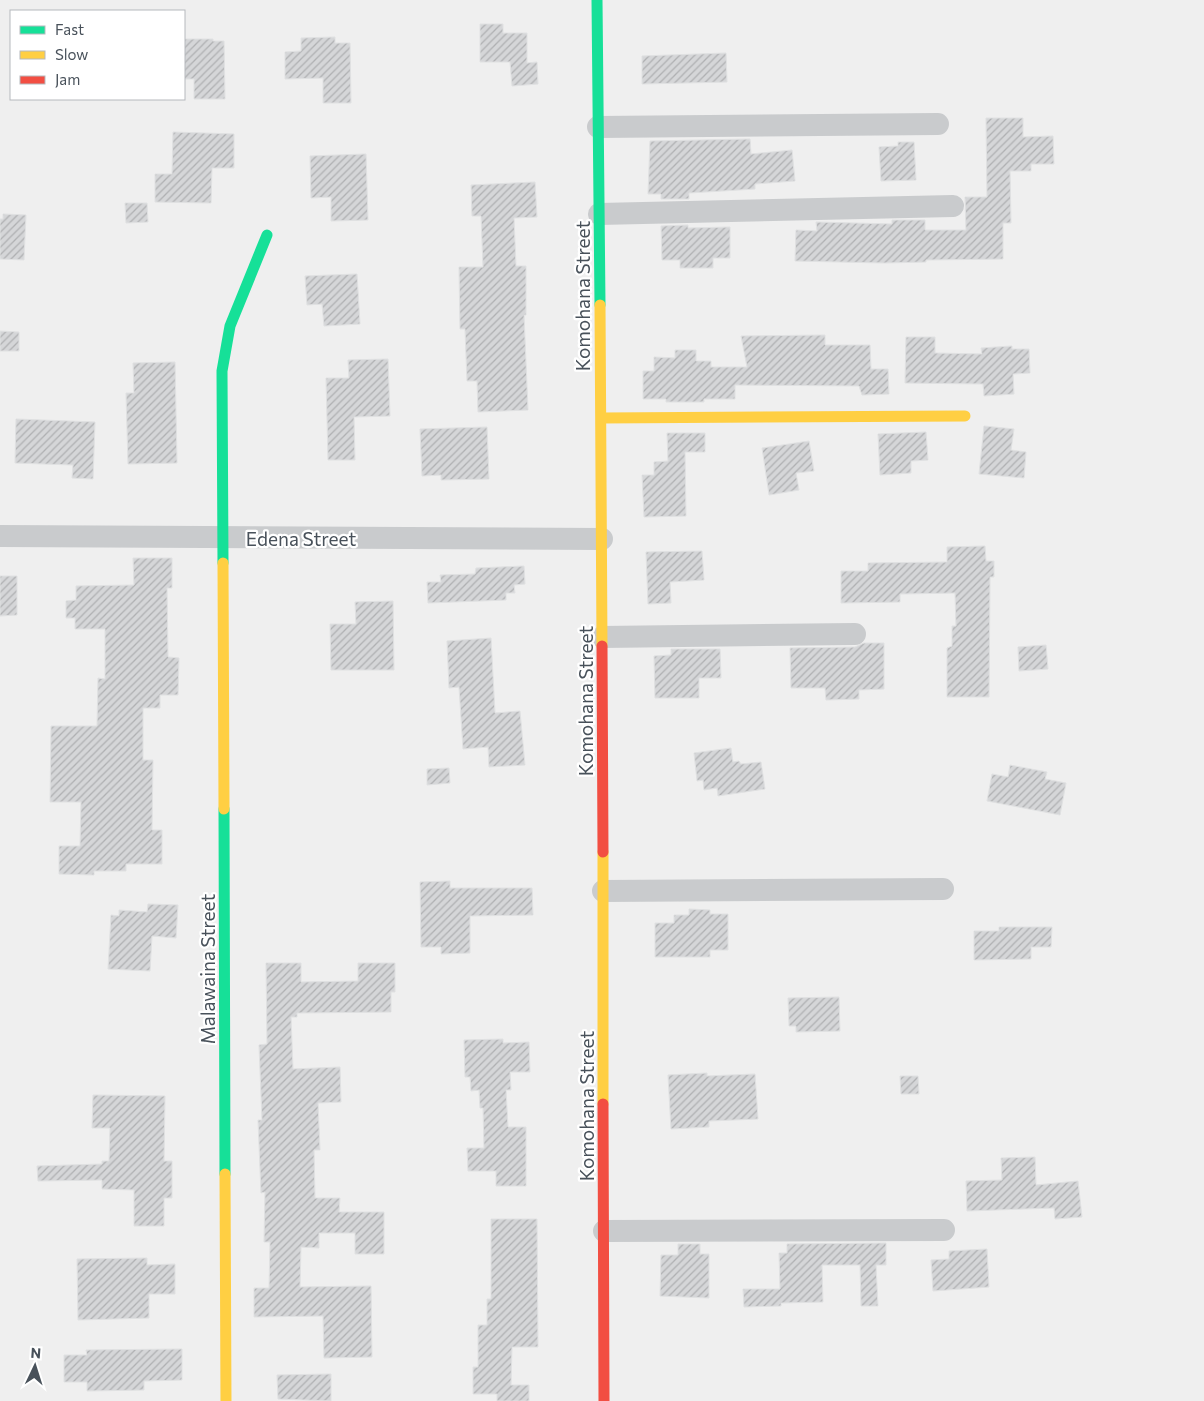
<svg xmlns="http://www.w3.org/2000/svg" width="1204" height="1401" viewBox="0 0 1204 1401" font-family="Commissioner,sans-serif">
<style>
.building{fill:url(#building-hatch);stroke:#e0e1e2}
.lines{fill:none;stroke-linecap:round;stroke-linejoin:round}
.street{stroke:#c9cbcd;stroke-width:22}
.fast{stroke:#16e098;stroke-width:11}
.slow{stroke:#ffcf43;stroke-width:11}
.jam{stroke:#f24e42;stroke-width:11}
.labels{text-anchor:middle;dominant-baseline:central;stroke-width:4.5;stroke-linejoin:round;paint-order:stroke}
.street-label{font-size:19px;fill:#48515a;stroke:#fff}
</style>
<defs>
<pattern id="building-hatch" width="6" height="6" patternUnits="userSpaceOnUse" patternTransform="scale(1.25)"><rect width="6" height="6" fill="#d5d6d8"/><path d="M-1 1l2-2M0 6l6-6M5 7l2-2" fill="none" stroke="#afb0b2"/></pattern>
</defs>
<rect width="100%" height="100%" fill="#efefef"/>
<path class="building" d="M 480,24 L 503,24 L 503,33 L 527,33 L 527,63 L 537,62 L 538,84 L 512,86 L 510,62 L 480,62 Z
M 335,37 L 335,43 L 350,43 L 351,103 L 323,103 L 323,78 L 285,79 L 285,52 L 301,51 L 301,38 Z
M 184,39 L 213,39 L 213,41 L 224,41 L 225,99 L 194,99 L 194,79 L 184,79 Z
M 726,53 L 727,82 L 642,84 L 642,56 Z
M 986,118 L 1023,118 L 1023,137 L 1053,136 L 1054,164 L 1031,164 L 1031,171 L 1010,171 L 1011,223 L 1003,223 L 1003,259 L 926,260 L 926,262 L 884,263 L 795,261 L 796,230 L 817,231 L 816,222 L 892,224 L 892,220 L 925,220 L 925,230 L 966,230 L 965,197 L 987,197 Z
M 173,132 L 234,134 L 234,168 L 212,168 L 211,203 L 155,202 L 155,174 L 172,174 Z
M 750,139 L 751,154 L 792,150 L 795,181 L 755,184 L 755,189 L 689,193 L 689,199 L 661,199 L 661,194 L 648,194 L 650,141 Z
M 898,142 L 914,142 L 916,180 L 881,181 L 879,147 L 898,146 Z
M 366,154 L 368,220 L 331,221 L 331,197 L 311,198 L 310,156 Z
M 535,182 L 537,217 L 514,218 L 516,266 L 526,266 L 526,315 L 524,315 L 528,410 L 478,412 L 477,381 L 467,381 L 465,329 L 460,329 L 459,267 L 483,267 L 481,216 L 472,216 L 471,185 Z
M 125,203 L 147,203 L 148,222 L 126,223 Z
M 3,214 L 26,215 L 24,260 L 0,259 L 0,219 L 3,219 Z
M 688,225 L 688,228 L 730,227 L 730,258 L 713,258 L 713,268 L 680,268 L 680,260 L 662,260 L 661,226 Z
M 357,274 L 360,324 L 324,326 L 322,304 L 307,305 L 305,276 Z
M 0,331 L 19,332 L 19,351 L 0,351 Z
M 825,335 L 825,345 L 870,345 L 871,369 L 888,369 L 889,394 L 862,395 L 859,386 L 735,385 L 735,399 L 704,399 L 704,402 L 666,402 L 666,399 L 643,399 L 643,371 L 654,371 L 654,357 L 675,358 L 675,350 L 696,350 L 696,361 L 711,361 L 711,367 L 747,367 L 741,336 Z
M 906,337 L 935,337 L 935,353 L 982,354 L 981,348 L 1012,346 L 1012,349 L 1029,349 L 1030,373 L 1013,374 L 1014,394 L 984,396 L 983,384 L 905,383 Z
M 388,359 L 390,416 L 354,417 L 355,460 L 328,460 L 326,378 L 349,378 L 348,360 Z
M 175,362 L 177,463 L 128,464 L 126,393 L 134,393 L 133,363 Z
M 16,419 L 95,422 L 93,479 L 72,478 L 73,465 L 15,463 Z
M 984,426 L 1014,429 L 1011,450 L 1026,452 L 1024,478 L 979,474 Z
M 487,427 L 489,479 L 441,480 L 441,475 L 422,476 L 420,429 Z
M 926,432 L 928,460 L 911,461 L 911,473 L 880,475 L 878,434 Z
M 667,433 L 705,433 L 705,452 L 685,452 L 686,516 L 644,517 L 642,475 L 654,475 L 654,462 L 668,461 Z
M 809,441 L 814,471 L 796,473 L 799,490 L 769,495 L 762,448 Z
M 985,546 L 986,561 L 994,561 L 994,577 L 990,577 L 989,697 L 947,697 L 947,648 L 952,646 L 952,626 L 956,626 L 955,593 L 900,594 L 900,602 L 841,603 L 841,571 L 868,571 L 868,563 L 947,562 L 947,547 Z
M 702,551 L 704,580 L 670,582 L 671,603 L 648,604 L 646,552 Z
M 133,558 L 172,558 L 172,588 L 167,588 L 168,657 L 179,658 L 178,695 L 160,695 L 160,708 L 143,708 L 143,760 L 153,760 L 152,830 L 162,830 L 162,864 L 126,864 L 126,871 L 94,871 L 94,875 L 59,874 L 59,846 L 80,846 L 81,802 L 50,802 L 51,726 L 97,726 L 98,678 L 105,679 L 105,629 L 75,629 L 75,618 L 66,618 L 66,601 L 76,600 L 76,586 L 134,585 Z
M 524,566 L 525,584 L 514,585 L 515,593 L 506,593 L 506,600 L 428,603 L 427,582 L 441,582 L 440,575 L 475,574 L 476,568 Z
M 0,576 L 17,576 L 17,615 L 0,616 Z
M 393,601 L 394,670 L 331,670 L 330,624 L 356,624 L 355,602 Z
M 491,638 L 495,713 L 520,711 L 525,765 L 489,767 L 488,747 L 463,749 L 459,687 L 449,688 L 447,641 Z
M 864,643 L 884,643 L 884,689 L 859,690 L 859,699 L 826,700 L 825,688 L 791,688 L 790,648 L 855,647 Z
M 1046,645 L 1048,669 L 1019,671 L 1018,647 Z
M 671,649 L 720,649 L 721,678 L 699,678 L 699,698 L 655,698 L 654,656 L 671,655 Z
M 731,748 L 733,762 L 739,761 L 741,764 L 761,762 L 765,789 L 718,796 L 717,788 L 704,790 L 703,780 L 697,781 L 694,753 Z
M 1010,765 L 1047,772 L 1045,779 L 1066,783 L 1060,815 L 987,801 L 992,774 L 1008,777 Z
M 449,768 L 450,783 L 427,785 L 427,769 Z
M 450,881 L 450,888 L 532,888 L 533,915 L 470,916 L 470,953 L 441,954 L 441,947 L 421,947 L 420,882 Z
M 148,904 L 178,905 L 176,938 L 152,936 L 150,971 L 108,969 L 111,915 L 119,916 L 119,910 L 147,912 Z
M 689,909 L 710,910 L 710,914 L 728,914 L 728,950 L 710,950 L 710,957 L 655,957 L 655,923 L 674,923 L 674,915 L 689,915 Z
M 999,927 L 1052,927 L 1051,947 L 1031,947 L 1031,959 L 974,960 L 974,931 L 999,931 Z
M 266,963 L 301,963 L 301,982 L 358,981 L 358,963 L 395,963 L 395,992 L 391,992 L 391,1012 L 297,1013 L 297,1017 L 291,1017 L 293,1069 L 340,1067 L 341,1102 L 318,1103 L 320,1150 L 314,1150 L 315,1198 L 340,1198 L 339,1212 L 384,1212 L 384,1254 L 355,1254 L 355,1233 L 319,1233 L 319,1248 L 301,1247 L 300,1287 L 371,1286 L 372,1357 L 324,1358 L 323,1316 L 254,1317 L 254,1288 L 269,1288 L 270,1242 L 264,1242 L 265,1192 L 261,1193 L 258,1120 L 262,1120 L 259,1045 L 267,1044 Z
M 839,997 L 840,1031 L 796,1032 L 796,1026 L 789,1026 L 788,998 Z
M 503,1039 L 503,1043 L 529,1042 L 530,1072 L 510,1072 L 511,1090 L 506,1090 L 508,1127 L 526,1127 L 526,1186 L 496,1186 L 496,1171 L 468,1171 L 467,1148 L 484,1148 L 483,1108 L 480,1108 L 479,1090 L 471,1091 L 470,1077 L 465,1077 L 464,1040 Z
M 707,1073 L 707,1076 L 755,1074 L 758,1119 L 709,1121 L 709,1127 L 671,1129 L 668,1075 Z
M 900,1076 L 918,1076 L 919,1094 L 901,1094 Z
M 93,1095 L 165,1096 L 164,1161 L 172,1161 L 172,1198 L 164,1198 L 164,1226 L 134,1226 L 134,1190 L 102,1189 L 102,1180 L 38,1181 L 37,1166 L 102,1164 L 102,1161 L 109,1161 L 110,1128 L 92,1128 Z
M 1035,1157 L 1036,1185 L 1078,1181 L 1082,1217 L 1055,1219 L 1054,1208 L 967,1211 L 966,1181 L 1002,1180 L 1001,1158 Z
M 491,1219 L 537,1219 L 538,1347 L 512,1347 L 511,1385 L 529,1385 L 529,1401 L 497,1401 L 497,1394 L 473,1394 L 473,1367 L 478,1367 L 478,1325 L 487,1325 L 487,1299 L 491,1299 Z
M 886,1243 L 886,1265 L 876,1265 L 878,1306 L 861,1306 L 860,1265 L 822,1265 L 823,1302 L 781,1303 L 781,1306 L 744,1307 L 743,1289 L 780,1289 L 779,1253 L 787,1253 L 787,1244 Z
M 678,1244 L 700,1244 L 700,1254 L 709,1254 L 709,1298 L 660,1296 L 661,1255 L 678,1255 Z
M 987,1249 L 989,1287 L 933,1291 L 931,1260 L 949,1259 L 949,1251 Z
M 147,1258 L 147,1265 L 175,1264 L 175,1294 L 149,1294 L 149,1318 L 78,1320 L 77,1259 Z
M 182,1349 L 182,1380 L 144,1381 L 144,1390 L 87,1391 L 87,1382 L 64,1382 L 64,1355 L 87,1355 L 86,1350 Z
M 331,1374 L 331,1401 L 278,1399 L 277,1375 Z"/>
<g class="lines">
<path class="street" d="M 598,127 L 938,124
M 599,214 L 953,206
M 0,536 L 602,539
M 602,637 L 855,634
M 603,891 L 943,889
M 604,1231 L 944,1230"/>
<path class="fast" d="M 597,0 L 600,305
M 223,563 L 222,371 L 230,326 L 267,235
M 224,809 L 225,1174"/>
<path class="slow" d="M 600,305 L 602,646
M 601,418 L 965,416
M 223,563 L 224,809
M 603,852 L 603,1104
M 225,1174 L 226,1401"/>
<path class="jam" d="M 602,646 L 603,852
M 603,1104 L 604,1401"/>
</g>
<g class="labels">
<g class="street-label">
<text transform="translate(582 296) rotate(-90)">Komohana Street</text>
<text x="301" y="538">Edena Street</text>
<text transform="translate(585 701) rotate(-90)">Komohana Street</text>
<text transform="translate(207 969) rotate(-90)">Malawaina Street</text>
<text transform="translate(586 1106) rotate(-90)">Komohana Street</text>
</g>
</g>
<rect x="10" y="10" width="175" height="90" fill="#ffffff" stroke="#b6b9bd"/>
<rect x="20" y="26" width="25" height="8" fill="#16e098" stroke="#b6b9bd"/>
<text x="55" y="35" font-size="15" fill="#48515a">Fast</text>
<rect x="20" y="51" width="25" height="8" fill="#ffcf43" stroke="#b6b9bd"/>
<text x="55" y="60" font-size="15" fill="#48515a">Slow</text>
<rect x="20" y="76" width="25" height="8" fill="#f24e42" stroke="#b6b9bd"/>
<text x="55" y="85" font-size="15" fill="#48515a">Jam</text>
<g transform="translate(35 1366) rotate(4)" stroke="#ffffff" stroke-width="4" paint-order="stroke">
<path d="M0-4L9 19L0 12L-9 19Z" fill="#48515a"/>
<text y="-8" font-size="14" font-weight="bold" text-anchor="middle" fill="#48515a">N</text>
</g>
</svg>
